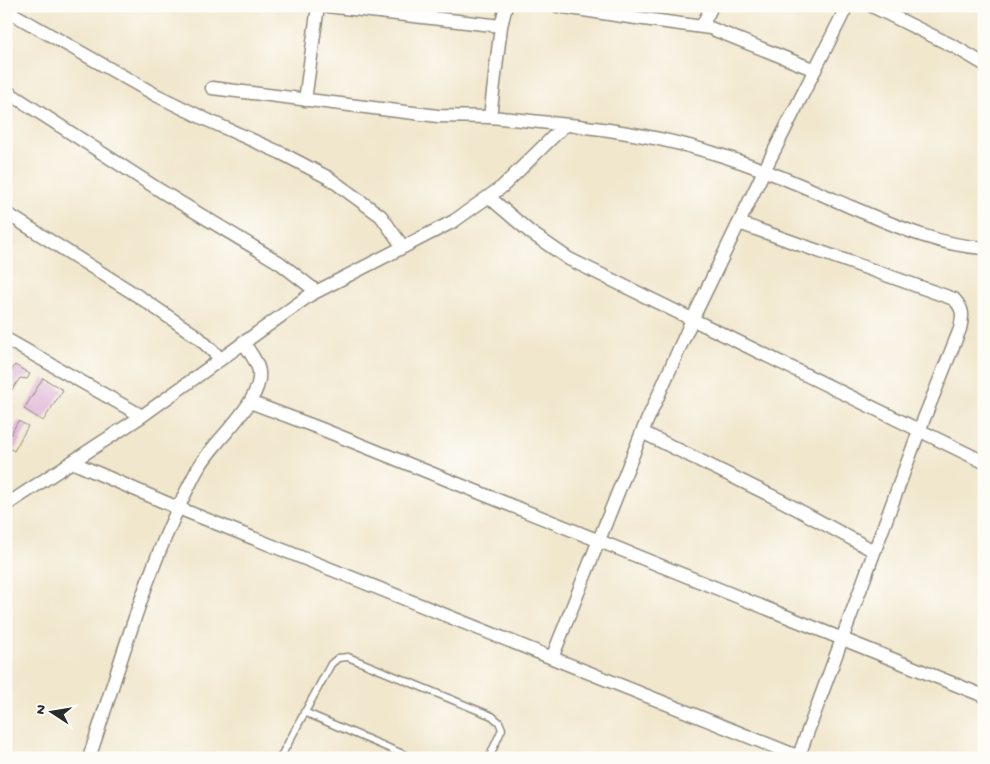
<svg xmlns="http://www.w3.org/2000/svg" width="990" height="764" viewBox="0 0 990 764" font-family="'Gochi Hand',sans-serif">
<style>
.building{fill:#daacd2}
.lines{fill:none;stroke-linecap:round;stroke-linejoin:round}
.lane-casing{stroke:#8e897c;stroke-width:9}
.street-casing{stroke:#8e897c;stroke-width:15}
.lane{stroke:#fff;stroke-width:6}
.street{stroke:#fff;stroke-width:12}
</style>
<rect width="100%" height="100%" fill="#fdfcf7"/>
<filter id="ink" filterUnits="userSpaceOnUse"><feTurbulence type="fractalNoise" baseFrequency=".02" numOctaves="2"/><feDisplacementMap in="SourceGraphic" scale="10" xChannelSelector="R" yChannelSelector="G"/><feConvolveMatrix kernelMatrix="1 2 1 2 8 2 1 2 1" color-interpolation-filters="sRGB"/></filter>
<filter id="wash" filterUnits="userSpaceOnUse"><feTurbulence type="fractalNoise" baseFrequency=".0096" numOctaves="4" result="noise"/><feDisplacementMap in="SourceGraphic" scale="20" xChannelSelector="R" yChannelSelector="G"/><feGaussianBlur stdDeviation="1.12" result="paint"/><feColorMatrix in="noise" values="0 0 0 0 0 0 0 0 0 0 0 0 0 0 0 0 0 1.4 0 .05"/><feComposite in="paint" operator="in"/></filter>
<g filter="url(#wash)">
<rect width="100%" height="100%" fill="#f1e7cd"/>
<g id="blocks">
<path class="building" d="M 15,365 L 30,374 L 27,379 L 20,378 L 12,390 L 6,387 L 6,380 Z
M 43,378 L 63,390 L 43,421 L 24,409 Z
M 18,421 L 28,426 L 14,451 L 6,446 L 6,434 L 10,436 Z"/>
</g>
</g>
<g filter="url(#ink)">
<use href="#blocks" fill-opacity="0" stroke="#8e897c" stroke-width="1"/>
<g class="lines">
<defs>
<path id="lane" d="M 304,712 L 412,758
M 280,758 L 331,664 L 338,658 L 348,657 L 492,716 L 499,722 L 502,729 L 489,758"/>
<path id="street" d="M 327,6 L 501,26
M 506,6 L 501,26 L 490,117 C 564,124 638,130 710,152 C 758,166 805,187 851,207 C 894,225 936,245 984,248
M 558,6 L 622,16 L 624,6
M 872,6 L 955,47 L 984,64
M 6,10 L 156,95 L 205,119 L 281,153 L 329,178 L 381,216 L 403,247
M 622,16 L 710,28 L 815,70
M 702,26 L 712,6
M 212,88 L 438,116 L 490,117
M 6,91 L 161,191 L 280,263 L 316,291
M 305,100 L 318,6
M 489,197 L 530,232 L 569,259 L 984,462
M 6,213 L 141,298 L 198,337 L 221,359
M 739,223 L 954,299 C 964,310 963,315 960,329 L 919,431 L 798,758
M 6,339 L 142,416
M 250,402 L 319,428 L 984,696
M 642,432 L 782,501 L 874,551
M 72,462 L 178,508 L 802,758
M 6,505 L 142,416 L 310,295 L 454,221 L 502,187 L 565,125
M 552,658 L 642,432 L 692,320 L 764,171 L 847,6
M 89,758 C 121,663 147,565 194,476 C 207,449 236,426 251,400 C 266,374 259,365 243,342"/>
</defs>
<use href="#lane" class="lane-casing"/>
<use href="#street" class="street-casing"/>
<use href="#lane" class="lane"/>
<use href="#street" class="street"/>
</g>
</g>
<rect width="990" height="764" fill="none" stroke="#fdfcf7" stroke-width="25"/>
<g transform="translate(52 712) rotate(282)" stroke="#fdfcf7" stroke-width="4" paint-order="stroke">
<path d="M0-4L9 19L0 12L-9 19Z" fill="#2b2b2b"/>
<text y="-8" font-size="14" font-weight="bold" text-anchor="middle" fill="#2b2b2b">N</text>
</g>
</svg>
